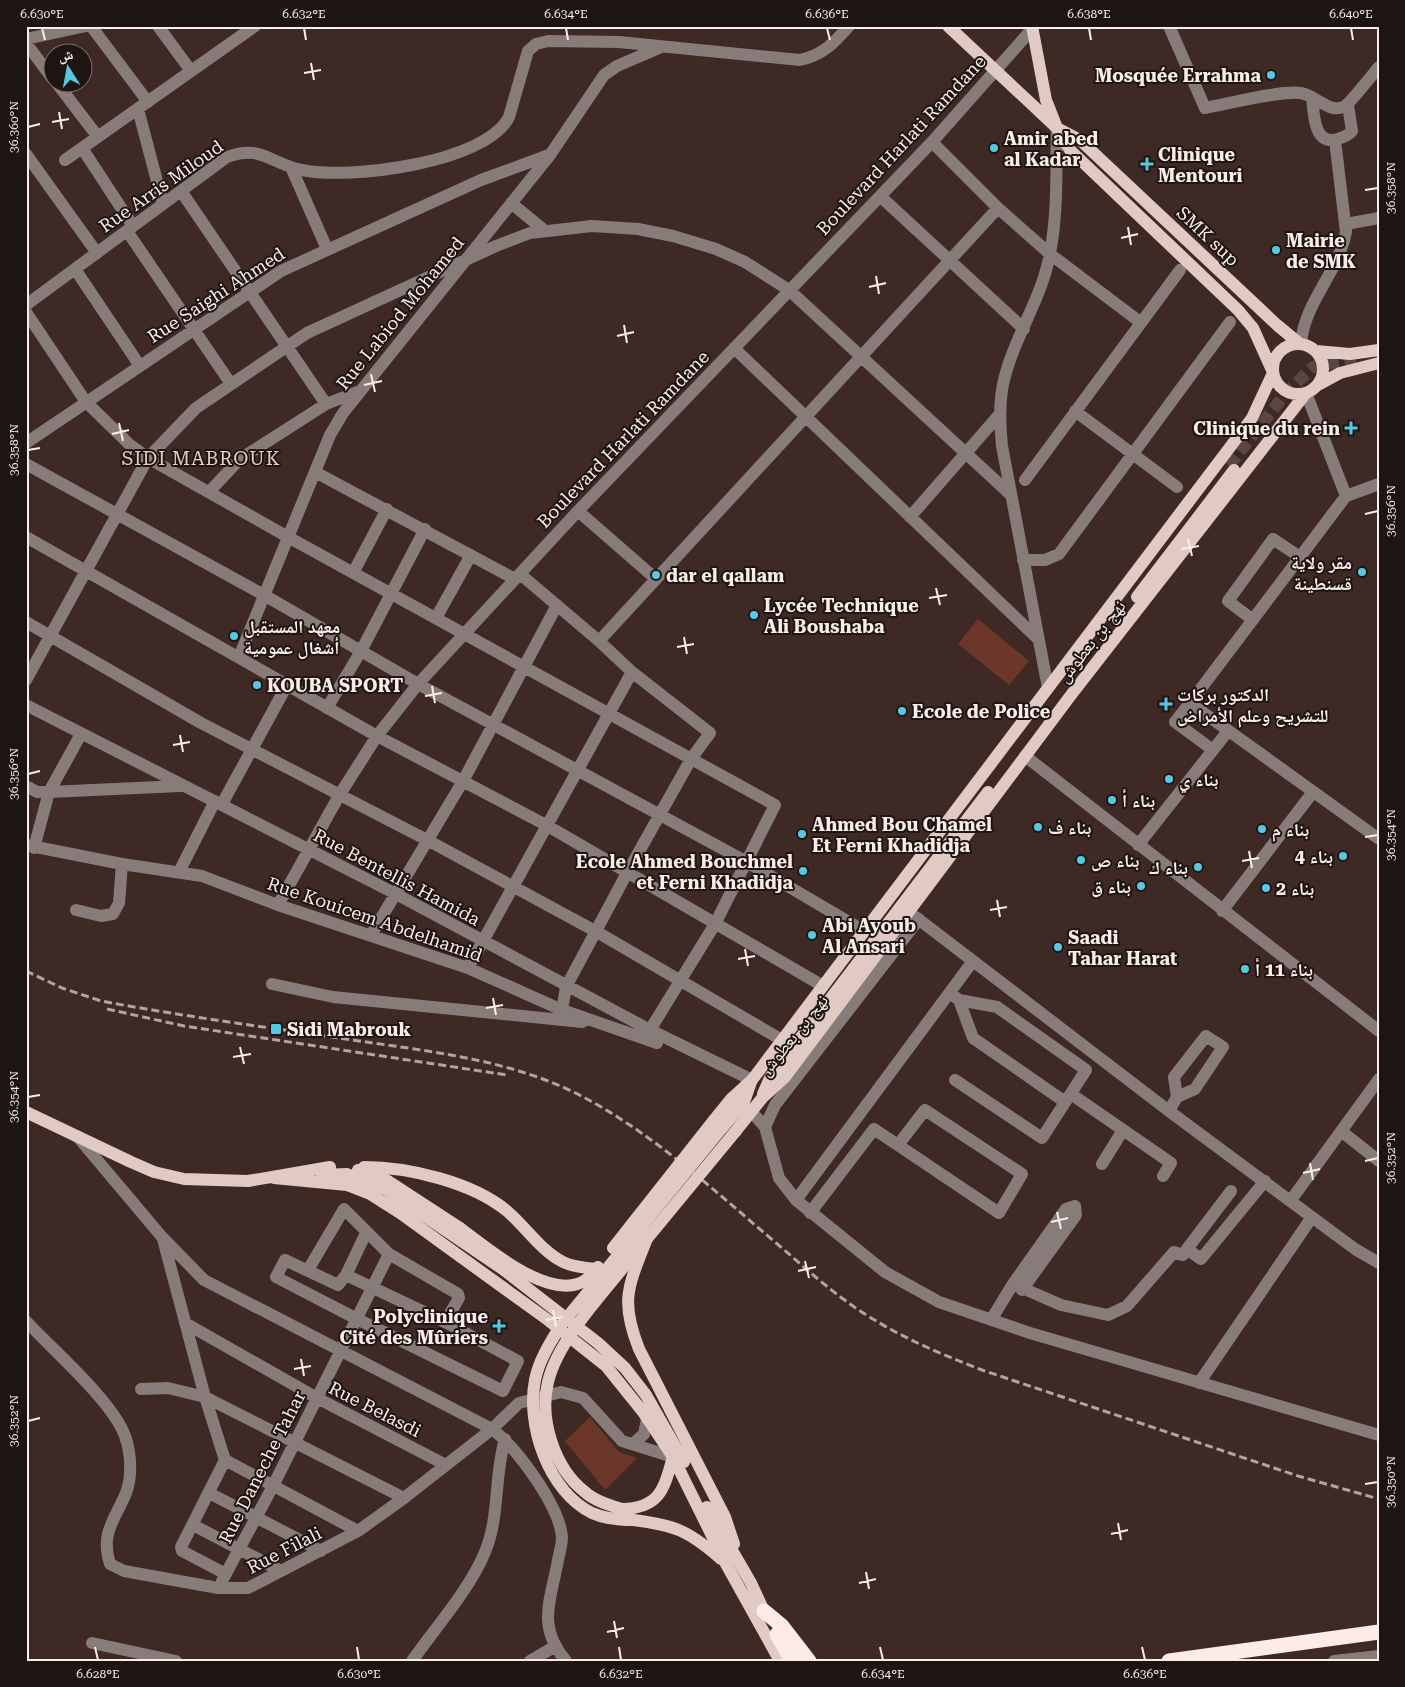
<svg xmlns="http://www.w3.org/2000/svg" width="1405" height="1687" viewBox="0 0 1405 1687" font-family="'Roboto Serif','Noto Naskh Arabic',serif">
<style>
.green{fill:#6c362b}
.lines{fill:none;stroke-linecap:round;stroke-linejoin:round}
.major-tunnel{stroke:#5a4642;stroke-width:12;stroke-dasharray:12 6;stroke-linecap:butt}
.minor{stroke:#887c7a;stroke-width:12}
.major{stroke:#e1cac4;stroke-width:12}
.highway{stroke:#fcebe7;stroke-width:15}
.rail{stroke:#b4a39f;stroke-width:3;stroke-dasharray:8 4;stroke-linecap:butt}
.major-bridge{stroke:#e1cac4;stroke-width:12}
.ticks{fill:none;stroke:#faece8;stroke-width:2}
.poi-dot{fill:#56c9e0;stroke:#1e1513;stroke-width:2}
.labels{text-anchor:middle;dominant-baseline:central;stroke-width:4;stroke-linejoin:round;paint-order:stroke}
.poi-label{font-size:18px;font-weight:bold;fill:#faece8;stroke:#1e1513;text-anchor:start}
.street-label{font-size:18px;fill:#faece8;stroke:#1e1513}
.neighbourhood-label{font-size:19px;letter-spacing:1px;fill:#e7ccc6;stroke:#1e1513}
.neatline{fill:none;stroke:#faece8;stroke-width:2}
.ticks-label{font-size:12px;text-anchor:middle;fill:#faece8}
</style>
<rect width="100%" height="100%" fill="#3e2925"/>
<path class="green" d="M 978,619 L 1029,661 L 1009,685 L 958,644 Z
M 590,1417 L 619,1452 L 637,1458 L 605,1490 L 565,1441 Z"/>
<g class="lines">
<path class="major-tunnel" d="M 1229,466 L 1286,393 L 1313,367 L 1361,358"/>
<path class="minor" d="M 91,26 L 148,102
M 158,26 L 191,71
M 1169,26 L 1205,108 C 1228,104 1281,90 1301,93 C 1315,95 1328,113 1343,107 C 1349,105 1372,75 1379,67
M 26,39 L 86,26
M 26,43 L 52,78
M 56,82 L 98,137
M 1312,97 C 1314,113 1313,146 1338,139 C 1343,137 1348,136 1352,131 L 1348,105
M 138,109 L 163,204
M 932,142 L 998,208 L 1050,254 L 1140,322
M 82,148 L 133,226
M 26,154 L 97,253
M 65,160 L 255,26
M 291,167 L 327,249
M 181,191 L 326,404
M 880,196 L 1024,329
M 511,203 L 545,231
M 1346,224 L 1379,218
M 127,231 L 231,384
M 75,269 L 140,366
M 26,305 L 227,157 C 261,144 271,164 302,170 C 349,180 486,163 509,117 L 528,51 L 536,44 L 548,41 L 619,42 L 800,60 C 823,55 834,43 849,26
M 26,312 L 86,402 L 129,444 L 148,458 L 288,537 L 775,805 L 715,924 L 650,1030 L 649,1040
M 1301,344 C 1304,302 1339,272 1346,232 L 1335,140
M 734,348 L 1037,638
M 1306,393 L 1346,496
M 1075,411 L 1177,487
M 26,443 L 281,271 L 481,180 L 549,155
M 26,464 L 264,595 L 418,684 L 747,862 L 864,931
M 315,472 L 515,579
M 1025,480 L 1180,270
M 1379,484 L 1346,496 L 1190,703 L 1379,839
M 209,492 L 240,459 L 326,404 L 360,391
M 578,511 L 656,579
M 910,517 L 999,415
M 26,537 L 377,736 L 546,825 L 823,986
M 1023,560 L 1045,560 L 1059,554 L 1230,322
M 353,573 L 387,509
M 520,574 L 599,641 L 632,672 L 710,733 L 691,759 L 627,873 L 566,987 L 562,1010
M 436,618 L 471,555
M 1253,620 L 1228,601 L 1273,539 L 1300,557
M 26,622 L 201,723 L 429,841 L 597,932 L 782,1040
M 599,641 L 998,208
M 239,657 L 330,435 L 343,413 L 550,155 L 604,75 L 617,66 L 659,48
M 26,680 L 148,458 L 196,408 L 307,333 L 496,246 L 530,233 L 592,226 L 638,229 L 673,236 L 716,249 L 745,262 L 789,290 L 1010,494
M 1048,688 L 1002,446 C 1000,427 999,409 1002,390 C 1010,342 1042,301 1050,253 C 1058,213 1056,169 1057,128
M 1190,703 L 1175,722 L 1213,750
M 26,705 L 396,894 L 650,1030 L 752,1080
M 327,708 L 361,651 L 425,529
M 1025,756 L 1379,1031
M 26,786 L 37,792 L 49,792 L 180,786
M 222,804 L 287,685
M 26,845 L 122,864 L 202,876 L 278,905 L 468,968 L 562,1010 L 657,1043
M 1138,845 L 1228,731
M 34,848 L 49,792 L 81,734
M 179,872 L 215,801
M 278,905 L 340,794 L 377,736 L 418,684 L 578,511 L 932,142 L 1033,28
M 76,910 L 101,916 L 113,914 L 119,903 L 122,864
M 1222,911 L 1313,792
M 909,912 L 1169,1111 L 1355,1249 L 1379,1263
M 371,935 L 463,781 L 557,605
M 468,968 L 632,672
M 272,984 L 333,997 L 582,1022
M 950,993 L 959,1000 L 997,1007 L 1086,1070 L 1042,1138 L 955,1080
M 959,1000 L 973,1038 L 1065,1102
M 1071,1094 L 1171,1163 L 1163,1176
M 751,1111 L 765,1127 L 779,1178 L 796,1200 L 885,1272 L 939,1302 L 1030,1333 L 1379,1435
M 1169,1111 L 1177,1097 L 1195,1089 L 1223,1047 L 1206,1036 L 1174,1077 L 1177,1097
M 765,1127 L 775,1105 L 919,919
M 1341,1131 L 1379,1161
M 77,1136 L 162,1237 L 204,1280 L 492,1429 C 517,1448 559,1505 562,1537 C 562,1544 560,1552 558,1560 C 551,1600 536,1626 566,1661
M 1102,1164 L 1123,1130
M 796,1200 L 973,961
M 1291,1200 L 1379,1079
M 810,1213 L 874,1129 L 999,1213 L 1022,1174 L 925,1110 L 898,1145
M 163,1239 L 205,1397 L 225,1460 L 181,1547 L 182,1551 L 226,1574
M 1187,1249 L 1231,1191
M 285,1260 L 338,1285 L 346,1275 L 445,1322 L 518,1361 L 503,1391 L 357,1319 L 276,1277 Z
M 308,1270 L 344,1209 L 389,1254 L 458,1294 L 459,1298 L 445,1322
M 346,1275 L 366,1233
M 1013,1284 L 1066,1209 L 1075,1206 L 1076,1215 L 1022,1290
M 991,1320 L 1013,1284 L 1061,1305 L 1108,1315 L 1127,1306 L 1174,1252 L 1183,1255 L 1187,1249 L 1201,1259 L 1265,1181
M 26,1321 C 54,1351 105,1395 122,1429 C 131,1447 133,1475 126,1493 C 115,1520 100,1533 110,1564 L 124,1571 L 218,1588 L 248,1588 L 358,1531 L 404,1498 L 492,1429 L 519,1403 L 561,1392 L 583,1398 L 622,1441 L 673,1457
M 185,1323 L 317,1398 L 446,1465
M 1199,1383 L 1312,1217
M 141,1389 L 168,1388 L 205,1397 L 404,1498
M 633,1444 L 644,1434 L 647,1419
M 225,1460 L 358,1531
M 209,1493 L 321,1551
M 193,1525 L 281,1571
M 222,1581 L 273,1486 L 389,1254
M 92,1643 L 176,1661
M 412,1661 C 435,1628 470,1589 485,1552 C 500,1516 494,1476 505,1439
M 530,1661 L 554,1647
M 1334,1661 L 1379,1656"/>
<path class="major" d="M 948,26 L 1057,128 L 1070,150 L 1238,310 L 1253,328 L 1272,370
M 1032,26 L 1046,100 L 1057,128 L 1080,140 L 1277,325 L 1300,344
M1273 369a25 25 0 1 1 50 0a25 25 0 1 1-50 0Z
M 1316,351 L 1350,354 L 1379,350
M 1318,385 L 1340,373 L 1379,363
M 1137,597 L 1234,470
M 763,1094 L 770,1078 L 988,792
M 26,1112 L 131,1162 L 154,1172 L 184,1179 L 248,1181 L 330,1167
M 714,1120 L 731,1099 L 752,1080 L 1252,418 L 1273,373
M 722,1128 L 744,1102 L 751,1082
M 735,1132 L 763,1097 L 785,1077 L 1071,695 L 1306,393
M 364,1167 C 408,1167 472,1182 507,1211 C 526,1227 540,1250 563,1262 C 573,1267 586,1268 596,1269
M 358,1170 L 388,1181 L 460,1228
M 322,1175 L 347,1174 L 385,1189 L 504,1270 L 598,1343 L 625,1368 L 646,1395 L 684,1462
M 274,1178 L 347,1185 L 370,1194 L 400,1213 L 548,1320 L 606,1366 L 643,1412 L 673,1457 L 725,1562 L 780,1661
M 646,1241 C 628,1287 620,1301 639,1349 L 725,1517 L 734,1544
M 707,1507 L 751,1583 L 764,1611
M 622,1509 C 660,1508 664,1489 673,1457
M 633,1520 C 675,1525 689,1531 721,1559"/>
<path class="highway" d="M 764,1611 L 782,1626 L 809,1661
M 777,1634 L 792,1661
M 1169,1661 L 1379,1632"/>
<path class="rail" d="M 26,971 L 62,988 L 101,1001 C 187,1017 273,1028 359,1041 C 435,1052 518,1061 587,1099 C 659,1138 719,1195 782,1248 C 804,1267 826,1287 850,1304 C 891,1333 935,1352 982,1370 L 1298,1476 L 1379,1499
M 107,1009 L 184,1026 L 507,1075"/>
<path class="major-bridge" d="M 460,1228 C 487,1248 553,1305 587,1279 C 591,1276 595,1271 598,1267
M 613,1248 L 714,1120
M 622,1509 C 609,1505 595,1501 585,1492 C 554,1468 539,1419 548,1382 C 557,1343 597,1300 622,1269 C 660,1223 697,1178 735,1132
M 633,1520 C 619,1520 605,1519 592,1513 C 548,1491 526,1425 535,1380 C 539,1360 550,1343 561,1325 L 722,1128"/>
</g>
<path class="ticks" d="M 42,28 L 45,40M 304,28 L 306,40M 566,28 L 568,40M 827,28 L 830,40M 1089,28 L 1091,40M 1351,28 L 1353,40M 311,63 L 314,80M 304,73 L 321,70M 59,112 L 62,129M 52,122 L 69,119M 28,127 L 40,124M 1365,190 L 1378,188M 1128,227 L 1131,245M 1121,238 L 1138,234M 876,276 L 879,294M 869,287 L 886,283M 624,325 L 627,343M 617,336 L 634,332M 371,374 L 375,392M 364,385 L 382,381M 119,423 L 123,441M 112,434 L 129,430M 28,450 L 40,448M 1365,514 L 1378,511M 1188,539 L 1192,556M 1181,549 L 1199,546M 936,588 L 940,605M 929,598 L 947,595M 684,637 L 687,654M 677,647 L 694,644M 432,686 L 435,703M 425,696 L 442,693M 180,735 L 183,752M 173,745 L 190,742M 28,774 L 40,771M 1365,837 L 1378,835M 1249,851 L 1252,868M 1242,861 L 1259,858M 997,900 L 1000,917M 990,910 L 1007,907M 745,949 L 748,966M 738,959 L 755,956M 493,998 L 496,1015M 486,1008 L 503,1005M 240,1047 L 244,1064M 233,1057 L 251,1054M 28,1097 L 40,1095M 1365,1161 L 1378,1158M 1310,1163 L 1313,1180M 1303,1173 L 1320,1169M 1057,1212 L 1061,1229M 1051,1222 L 1068,1218M 805,1261 L 809,1278M 798,1271 L 816,1267M 553,1310 L 556,1327M 546,1320 L 563,1317M 301,1359 L 304,1376M 294,1369 L 311,1366M 28,1421 L 40,1418M 1365,1484 L 1378,1482M 1118,1523 L 1121,1540M 1111,1534 L 1128,1530M 866,1572 L 869,1589M 859,1583 L 876,1579M 614,1621 L 617,1638M 607,1632 L 624,1628M 95,1647 L 98,1660M 357,1647 L 359,1660M 619,1647 L 621,1660M 880,1647 L 883,1660M 1142,1647 L 1145,1660"/>
<g class="poi-dot">
<circle cx="1271" cy="75" r="5"/>
<circle cx="994" cy="148" r="5"/>
<path d="M1144.5 156.5h5v5h5v5h-5v5h-5v-5h-5v-5h5z"/>
<circle cx="1276" cy="250" r="5"/>
<path d="M1348.5 420.5h5v5h5v5h-5v5h-5v-5h-5v-5h5z"/>
<circle cx="1362" cy="572" r="5"/>
<circle cx="656" cy="575" r="5"/>
<circle cx="754" cy="615" r="5"/>
<circle cx="234" cy="636" r="5"/>
<circle cx="257" cy="685" r="5"/>
<path d="M1163.5 696.5h5v5h5v5h-5v5h-5v-5h-5v-5h5z"/>
<circle cx="902" cy="711" r="5"/>
<circle cx="1169" cy="779" r="5"/>
<circle cx="1112" cy="800" r="5"/>
<circle cx="1038" cy="827" r="5"/>
<circle cx="1262" cy="829" r="5"/>
<circle cx="802" cy="834" r="5"/>
<circle cx="1343" cy="856" r="5"/>
<circle cx="1081" cy="860" r="5"/>
<circle cx="1198" cy="867" r="5"/>
<circle cx="803" cy="871" r="5"/>
<circle cx="1141" cy="886" r="5"/>
<circle cx="1266" cy="888" r="5"/>
<circle cx="812" cy="935" r="5"/>
<circle cx="1058" cy="947" r="5"/>
<circle cx="1245" cy="969" r="5"/>
<rect x="270" y="1023" width="12" height="12" rx="2.5"/>
<path d="M496.5 1318.5h5v5h5v5h-5v5h-5v-5h-5v-5h5z"/>
</g>
<g class="labels">
<g class="poi-label">
<text x="1261" y="75" text-anchor="end">Mosquée Errahma</text>
<text x="1004" y="138">Amir abed<tspan x="1004" dy="21">al Kadar</tspan></text>
<text x="1158" y="154">Clinique<tspan x="1158" dy="21">Mentouri</tspan></text>
<text x="1286" y="240">Mairie<tspan x="1286" dy="21">de SMK</tspan></text>
<text x="1340" y="428" text-anchor="end">Clinique du rein</text>
<text x="1352" y="562" text-anchor="end">مقر ولاية<tspan x="1352" dy="21">قسنطينة</tspan></text>
<text x="666" y="575">dar el qallam</text>
<text x="764" y="605">Lycée Technique<tspan x="764" dy="21">Ali Boushaba</tspan></text>
<text x="244" y="626">معهد المستقبل<tspan x="244" dy="21">أشغال عمومية</tspan></text>
<text x="267" y="685">KOUBA SPORT</text>
<text x="1177" y="694">الدكتور بركات<tspan x="1177" dy="21">للتشريح وعلم الأمراض</tspan></text>
<text x="912" y="711">Ecole de Police</text>
<text x="1179" y="779">بناء ي</text>
<text x="1122" y="800">بناء أ</text>
<text x="812" y="824">Ahmed Bou Chamel<tspan x="812" dy="21">Et Ferni Khadidja</tspan></text>
<text x="1048" y="827">بناء ف</text>
<text x="1272" y="829">بناء م</text>
<text x="1333" y="856" text-anchor="end">بناء 4</text>
<text x="1091" y="860">بناء ص</text>
<text x="793" y="861" text-anchor="end">Ecole Ahmed Bouchmel<tspan x="793" dy="21">et Ferni Khadidja</tspan></text>
<text x="1188" y="867" text-anchor="end">بناء ك</text>
<text x="1131" y="886" text-anchor="end">بناء ق</text>
<text x="1276" y="888">بناء 2</text>
<text x="822" y="925">Abi Ayoub<tspan x="822" dy="21">Al Ansari</tspan></text>
<text x="1068" y="937">Saadi<tspan x="1068" dy="21">Tahar Harat</tspan></text>
<text x="1255" y="969">بناء 11 أ</text>
<text x="287" y="1029">Sidi Mabrouk</text>
<text x="488" y="1316" text-anchor="end">Polyclinique<tspan x="488" dy="21">Cité des Mûriers</tspan></text>
</g>
<g class="street-label">
<text transform="translate(901 145) rotate(-47)">Boulevard Harlati Ramdane</text>
<text transform="translate(161 186) rotate(-35)">Rue Arris Miloud</text>
<text transform="translate(1208 236) rotate(43)">SMK sup</text>
<text transform="translate(216 295) rotate(-33)">Rue Saighi Ahmed</text>
<text transform="translate(400 313) rotate(-51)">Rue Labiod Mohamed</text>
<text transform="translate(623 439) rotate(-46)">Boulevard Harlati Ramdane</text>
<text transform="translate(1091 641) rotate(-52)">نهج بن بعطوش</text>
<text transform="translate(397 877) rotate(28)">Rue Bentellis Hamida</text>
<text transform="translate(375 919) rotate(19)">Rue Kouicem Abdelhamid</text>
<text transform="translate(793 1035) rotate(-51)">نهج بن بعطوش</text>
<text transform="translate(375 1409) rotate(27)">Rue Belasdi</text>
<text transform="translate(262 1467) rotate(-63)">Rue Daneche Tahar</text>
<text transform="translate(284 1550) rotate(-27)">Rue Filali</text>
</g>
<g class="neighbourhood-label">
<text x="201" y="458">SIDI MABROUK</text>
</g>
</g>
<rect width="1405" height="1687" fill="none" stroke="#1e1513" stroke-width="55"/>
<g transform="translate(68 68) rotate(349)"><circle r="24" fill="#1e1513" stroke="#766b68"/>
<path d="M0-4L9 19L0 12L-9 19Z" fill="#56c9e0"/>
<text y="-8" font-size="14" font-weight="bold" text-anchor="middle" fill="#faece8">ش</text>
</g>
<rect x="28" y="28" width="1350" height="1632" class="neatline"/>
<g class="ticks-label">
<text x="42" y="18">6.630°E</text>
<text x="304" y="18">6.632°E</text>
<text x="566" y="18">6.634°E</text>
<text x="827" y="18">6.636°E</text>
<text x="1089" y="18">6.638°E</text>
<text x="1351" y="18">6.640°E</text>
<text transform="translate(14 127) rotate(-90)" y="4">36.360°N</text>
<text transform="translate(1391 188) rotate(-90)" y="4">36.358°N</text>
<text transform="translate(14 450) rotate(-90)" y="4">36.358°N</text>
<text transform="translate(1391 511) rotate(-90)" y="4">36.356°N</text>
<text transform="translate(14 774) rotate(-90)" y="4">36.356°N</text>
<text transform="translate(1391 835) rotate(-90)" y="4">36.354°N</text>
<text transform="translate(14 1097) rotate(-90)" y="4">36.354°N</text>
<text transform="translate(1391 1158) rotate(-90)" y="4">36.352°N</text>
<text transform="translate(14 1421) rotate(-90)" y="4">36.352°N</text>
<text transform="translate(1391 1482) rotate(-90)" y="4">36.350°N</text>
<text x="98" y="1678">6.628°E</text>
<text x="359" y="1678">6.630°E</text>
<text x="621" y="1678">6.632°E</text>
<text x="883" y="1678">6.634°E</text>
<text x="1145" y="1678">6.636°E</text>
</g>
</svg>
